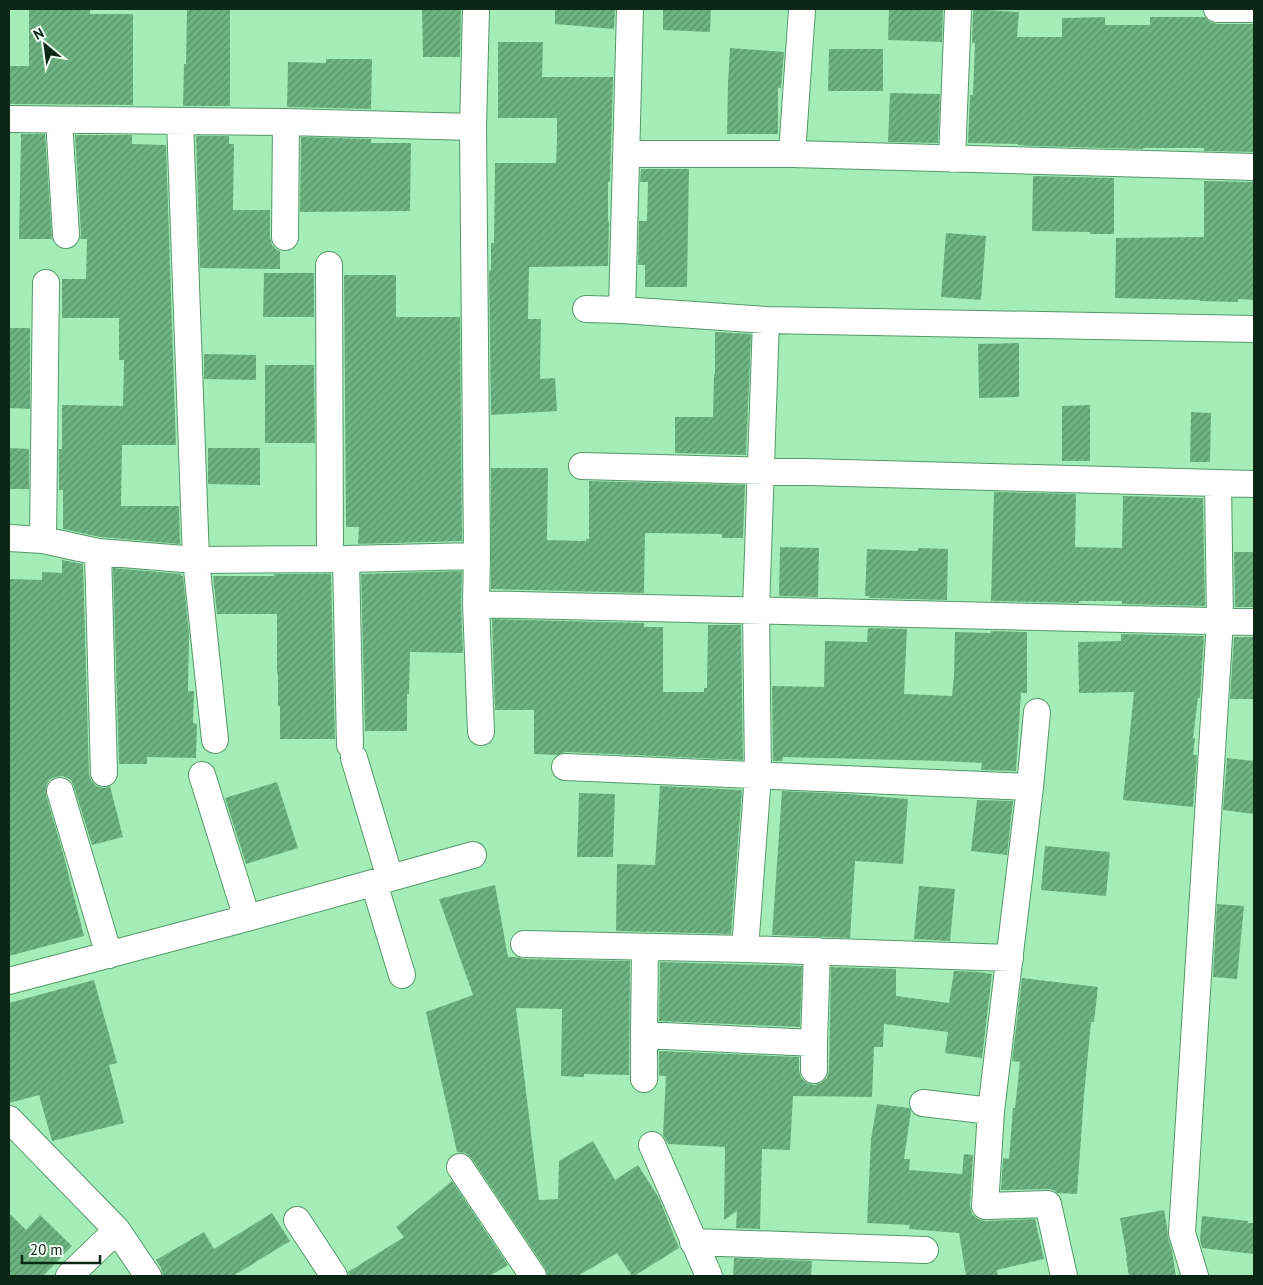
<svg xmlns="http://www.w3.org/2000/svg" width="1263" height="1285" viewBox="0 0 1263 1285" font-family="'PT Sans',sans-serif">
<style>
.building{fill:url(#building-hatch)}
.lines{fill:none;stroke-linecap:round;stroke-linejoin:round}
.minor-casing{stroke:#539968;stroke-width:28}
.minor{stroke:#fff;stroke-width:26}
</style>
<defs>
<pattern id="building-hatch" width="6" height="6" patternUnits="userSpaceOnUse" patternTransform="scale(1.25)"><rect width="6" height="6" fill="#6db482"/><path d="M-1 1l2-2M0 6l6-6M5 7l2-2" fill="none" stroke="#589269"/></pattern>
</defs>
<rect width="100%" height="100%" fill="#a5edb8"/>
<path class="building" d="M 29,9 L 90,9 L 90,14 L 133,14 L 133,105 L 9,104 L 9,66 L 29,66 Z
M 187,9 L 230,9 L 230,106 L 183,106 L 184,64 L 186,64 Z
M 422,9 L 461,9 L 460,57 L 423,57 Z
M 555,9 L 615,9 L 614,29 L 555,24 Z
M 663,9 L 711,9 L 710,32 L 663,30 Z
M 889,9 L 943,9 L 942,42 L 888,40 Z
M 973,9 L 1019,12 L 1017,37 L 1062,37 L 1062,18 L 1105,17 L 1105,25 L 1150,25 L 1150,17 L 1205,17 L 1210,22 L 1217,24 L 1254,24 L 1254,152 L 1204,151 L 1204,148 L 1143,148 L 1143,149 L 1033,146 L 1018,145 L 1018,144 L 968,143 L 970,95 L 973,95 L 975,43 L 972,43 Z
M 498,42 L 543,42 L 542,77 L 613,77 L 610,182 L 608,182 L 608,221 L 609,221 L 608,266 L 529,267 L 528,319 L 541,319 L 540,379 L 555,378 L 557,411 L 491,415 L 489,270 L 491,270 L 491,243 L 494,243 L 495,163 L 556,163 L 557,139 L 557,118 L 498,118 Z
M 730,48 L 784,52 L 781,88 L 778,88 L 778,134 L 727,134 L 728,83 Z
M 829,49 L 883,49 L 883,91 L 828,91 Z
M 326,59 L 372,59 L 371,109 L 287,107 L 288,62 L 326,63 Z
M 890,93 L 940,94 L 938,143 L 888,142 Z
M 21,134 L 45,134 L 52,239 L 19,239 Z
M 75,135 L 132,135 L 132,144 L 166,145 L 176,445 L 122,445 L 121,506 L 179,506 L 180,544 L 100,537 L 63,529 L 63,490 L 59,490 L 59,449 L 62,449 L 62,405 L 123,406 L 124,360 L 119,360 L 119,318 L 62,318 L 62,279 L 86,279 L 87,239 L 80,239 L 81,234 Z
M 196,136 L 229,136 L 229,144 L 234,144 L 233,210 L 270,210 L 270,237 L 272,245 L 277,250 L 280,251 L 280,269 L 200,268 Z
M 301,137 L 371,139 L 371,143 L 411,143 L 410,211 L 300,212 Z
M 641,169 L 689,169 L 687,287 L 645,287 L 645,265 L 638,265 L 639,221 L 647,221 L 648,182 L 640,182 Z
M 1033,176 L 1114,178 L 1114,234 L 1090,234 L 1090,232 L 1032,231 Z
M 1204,181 L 1254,182 L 1254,300 L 1238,299 L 1238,302 L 1200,301 L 1200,300 L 1115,298 L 1116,238 L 1204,237 Z
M 946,233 L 986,236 L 981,300 L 941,297 Z
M 264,273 L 314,273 L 314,317 L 263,317 Z
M 344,275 L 396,275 L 396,317 L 460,317 L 462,541 L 358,544 L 359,527 L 346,527 Z
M 9,328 L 30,328 L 30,409 L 9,408 Z
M 715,332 L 751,334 L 746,455 L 675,453 L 675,417 L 713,417 L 714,374 L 715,374 Z
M 1019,343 L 1019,397 L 979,398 L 978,344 Z
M 204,354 L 256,355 L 256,380 L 204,379 Z
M 265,365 L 314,365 L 315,443 L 265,443 Z
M 1090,405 L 1090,461 L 1062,461 L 1062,406 Z
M 1191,412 L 1211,413 L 1210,462 L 1190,462 Z
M 9,448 L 29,449 L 29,489 L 9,489 Z
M 208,448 L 260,448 L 260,485 L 208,484 Z
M 491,468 L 548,468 L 547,540 L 586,541 L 586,539 L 589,539 L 589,481 L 745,485 L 743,538 L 722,538 L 722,534 L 645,533 L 644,593 L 491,589 Z
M 994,492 L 1076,494 L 1075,547 L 1122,548 L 1123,496 L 1203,498 L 1205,606 L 1122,604 L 1122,601 L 1079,601 L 1079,603 L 991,601 Z
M 780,547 L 819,548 L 818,597 L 779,596 Z
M 918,548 L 948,549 L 947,600 L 869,598 L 869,596 L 865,596 L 867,549 L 918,551 Z
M 1234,552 L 1254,552 L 1254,607 L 1235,607 Z
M 62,560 L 83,564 L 89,774 L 91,780 L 96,786 L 104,788 L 110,786 L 123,837 L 92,845 L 74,787 L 71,780 L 63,776 L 55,777 L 49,780 L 46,787 L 46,795 L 63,853 L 84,936 L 9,956 L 9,579 L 42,580 L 42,572 L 62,573 Z
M 113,568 L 182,574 L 181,576 L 183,576 L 189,633 L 188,691 L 194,691 L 193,723 L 197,724 L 196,758 L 147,757 L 147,764 L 119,764 Z
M 462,571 L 461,605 L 463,653 L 410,652 L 409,694 L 407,694 L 407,731 L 365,731 L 361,574 Z
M 274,574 L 331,574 L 335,739 L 280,739 L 280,706 L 278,706 L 278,674 L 277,674 L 277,614 L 217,614 L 213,576 L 274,576 Z
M 492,619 L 644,623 L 644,627 L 663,627 L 663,692 L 704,692 L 704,688 L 707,688 L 708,625 L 741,625 L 743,760 L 566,752 L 557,755 L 534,754 L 534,710 L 495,710 Z
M 868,628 L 907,629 L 904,694 L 952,696 L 954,675 L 955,632 L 991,633 L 991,631 L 1027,632 L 1027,693 L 1021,693 L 1016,771 L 981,770 L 982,763 L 943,761 L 783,757 L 782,761 L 773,761 L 772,686 L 824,687 L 825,641 L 867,642 Z
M 1121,634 L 1204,636 L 1200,698 L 1198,698 L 1193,738 L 1195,738 L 1193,755 L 1197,755 L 1193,807 L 1123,800 L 1134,692 L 1079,693 L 1078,642 L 1121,641 Z
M 1234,637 L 1254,637 L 1254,699 L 1230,699 Z
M 1227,758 L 1254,761 L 1254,814 L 1223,810 Z
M 277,782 L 298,848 L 246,864 L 225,798 Z
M 660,786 L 742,790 L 731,934 L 616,931 L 617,864 L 655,865 Z
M 782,791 L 848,794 L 908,799 L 903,864 L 855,861 L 850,938 L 772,935 Z
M 579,793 L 615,794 L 613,857 L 577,857 Z
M 977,800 L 1013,801 L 1007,855 L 971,851 Z
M 1045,846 L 1110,852 L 1106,896 L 1041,890 Z
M 495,885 L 508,957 L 516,957 L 524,959 L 630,961 L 629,1075 L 584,1074 L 584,1077 L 561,1076 L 562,1009 L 516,1008 L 539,1200 L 558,1199 L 559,1161 L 593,1141 L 615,1180 L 638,1165 L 659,1198 L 679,1248 L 634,1276 L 632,1276 L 617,1253 L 578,1276 L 548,1276 L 545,1268 L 472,1159 L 466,1153 L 457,1152 L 426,1012 L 473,995 L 439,899 Z
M 919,886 L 955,889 L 950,941 L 914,939 Z
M 1217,904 L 1244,906 L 1237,979 L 1213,977 Z
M 660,962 L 802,966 L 800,1027 L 659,1021 Z
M 831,967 L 896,969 L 896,996 L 949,1003 L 954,971 L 979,972 L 992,974 L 982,1058 L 945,1053 L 948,1032 L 884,1024 L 883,1047 L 874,1047 L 872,1097 L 793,1096 L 790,1150 L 762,1149 L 760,1229 L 736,1228 L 737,1211 L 724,1220 L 725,1147 L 668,1144 L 663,1135 L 666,1076 L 659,1076 L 659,1051 L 799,1057 L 799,1070 L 801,1078 L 807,1083 L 814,1085 L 821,1083 L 827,1078 L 829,1070 Z
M 1022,978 L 1098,987 L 1094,1022 L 1091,1022 L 1084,1096 L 1077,1194 L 1057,1193 L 1054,1190 L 1048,1189 L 1001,1190 L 1003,1158 L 1009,1159 L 1013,1108 L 1015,1108 L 1020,1062 L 1012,1061 Z
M 94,980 L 117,1063 L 109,1065 L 124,1123 L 52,1141 L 39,1095 L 9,1103 L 9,1003 Z
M 877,1104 L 909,1108 L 911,1111 L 904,1159 L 910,1159 L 909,1170 L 962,1174 L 964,1154 L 973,1155 L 970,1205 L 972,1214 L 978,1219 L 985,1221 L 1035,1219 L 1044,1259 L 997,1270 L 998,1276 L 966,1276 L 959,1233 L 909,1229 L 910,1225 L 867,1223 L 871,1139 Z
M 452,1181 L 508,1265 L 490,1276 L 349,1276 L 348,1272 L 404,1237 L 396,1227 Z
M 1164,1210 L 1167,1227 L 1168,1237 L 1172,1251 L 1176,1276 L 1129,1276 L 1126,1258 L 1127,1258 L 1120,1218 Z
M 9,1213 L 26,1230 L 40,1215 L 72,1246 L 43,1276 L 9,1276 Z
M 272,1213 L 290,1241 L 233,1276 L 163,1276 L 161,1268 L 156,1260 L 204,1232 L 214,1249 Z
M 1202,1216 L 1248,1221 L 1248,1223 L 1254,1223 L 1254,1254 L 1202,1248 L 1200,1240 Z
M 734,1258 L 812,1261 L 811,1276 L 733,1276 Z"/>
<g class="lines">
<defs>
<path id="minor" d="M 476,9 L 473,127 L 477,556 L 476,604 L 481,732
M 1217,9 L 1254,9
M 9,119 L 286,122 L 473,127
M 59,120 L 66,235
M 180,121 L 196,560 L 215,740
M 626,154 L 792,154 L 1254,167
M 792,154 L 802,9
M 952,159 L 958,9
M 285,237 L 286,122
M 329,265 L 330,559
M 586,309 L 622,310 L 766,320
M 622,310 L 630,9
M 582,466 L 1254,484
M 9,538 L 43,540 L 98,552 L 196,560 L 346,559 L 477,556
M 43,540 L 46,283
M 98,552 L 104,773
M 346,559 L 350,745
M 476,604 L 1254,622
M 1037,712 L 1030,787 L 991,1111 L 985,1206 L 1048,1204 L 1064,1276
M 354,758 L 390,878
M 565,767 L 1030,787
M 202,775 L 247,918
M 60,791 L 109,955
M 374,883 L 402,975
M 524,944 L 745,949 L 1010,958
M 645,947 L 644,1035 L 814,1043
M 745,949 L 758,775 L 756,610 L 766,320 L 1254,329
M 9,981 L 247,918 L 473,855
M 814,1070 L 814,1043 L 817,951
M 644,1079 L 644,1035
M 923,1103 L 991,1111
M 9,1119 L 117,1230 L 148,1276
M 652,1145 L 709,1276
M 460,1167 L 533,1276
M 297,1220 L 334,1276
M 693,1242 L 925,1250
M 69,1276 L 117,1230
M 1195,1276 L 1182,1233 L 1220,621 L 1218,483"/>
</defs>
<use href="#minor" class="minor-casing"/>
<use href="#minor" class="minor"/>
</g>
<rect width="1263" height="1285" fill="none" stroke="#0a2815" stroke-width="20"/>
<g transform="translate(45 45) rotate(331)" stroke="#f1fff4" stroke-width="4" paint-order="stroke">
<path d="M0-4L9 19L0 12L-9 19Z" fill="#0a2815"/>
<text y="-8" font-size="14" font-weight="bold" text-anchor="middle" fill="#0a2815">N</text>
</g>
<path d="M22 1255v8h78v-8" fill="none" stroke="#0a2815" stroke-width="2.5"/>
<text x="30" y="1255" font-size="15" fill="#0a2815" stroke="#f1fff4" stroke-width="4" paint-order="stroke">20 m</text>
</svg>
